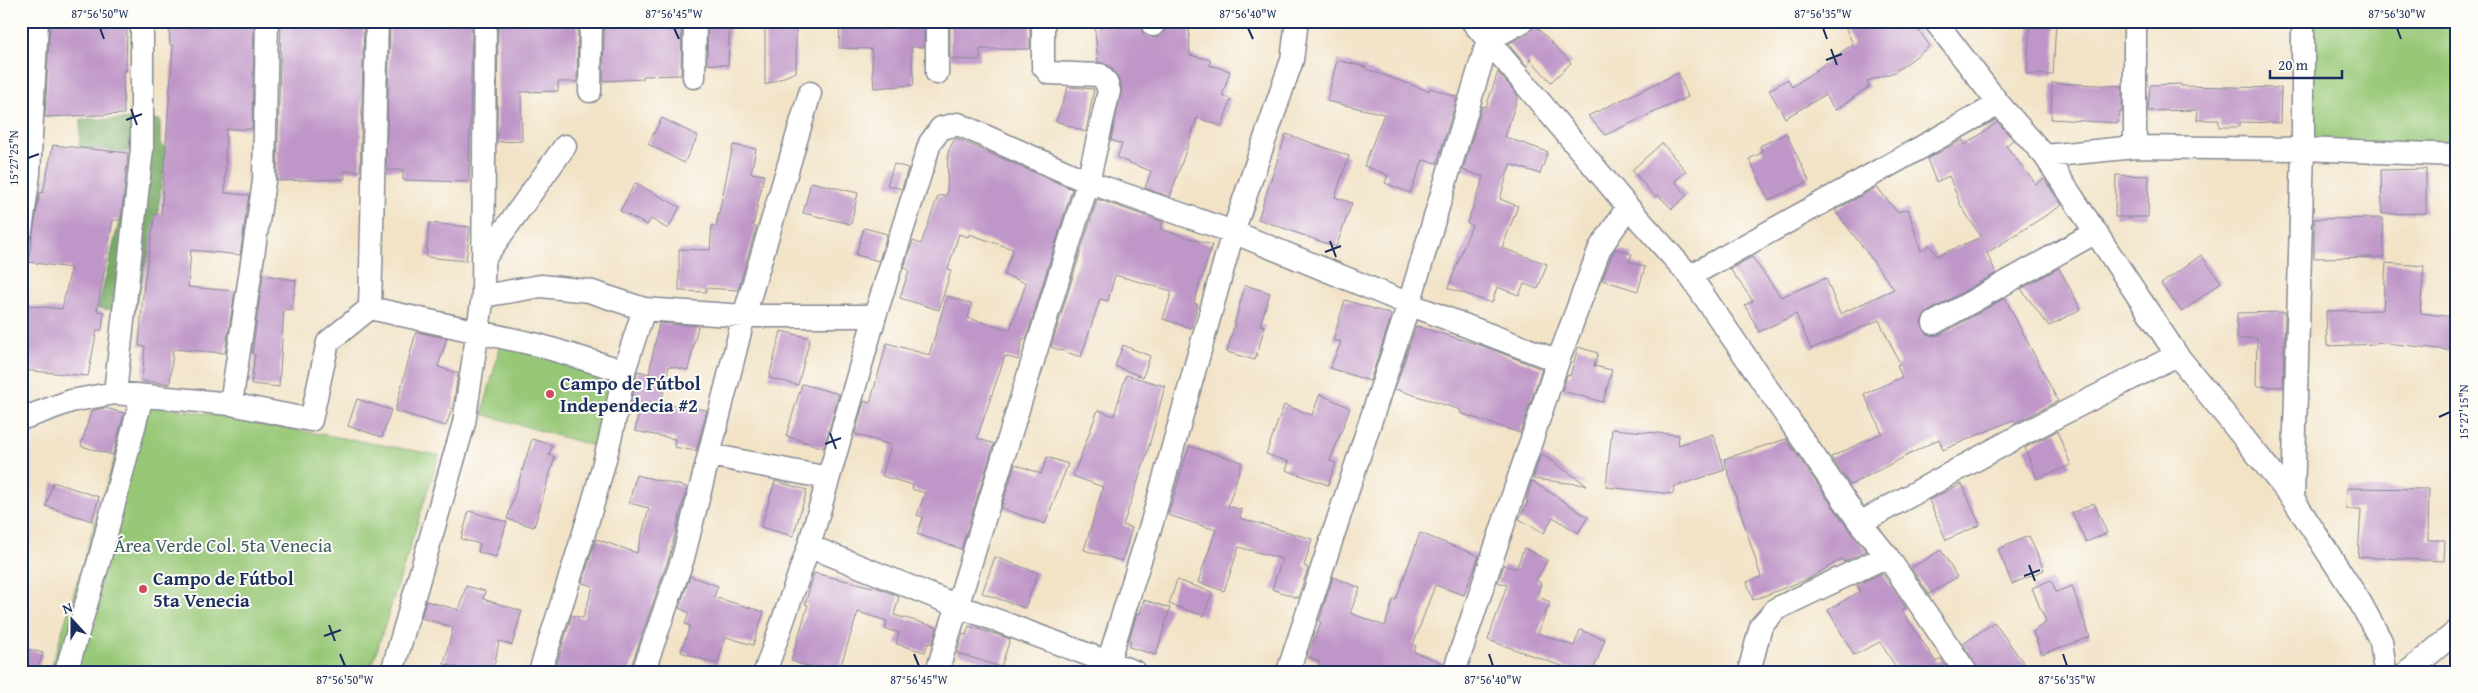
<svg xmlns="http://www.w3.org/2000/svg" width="2478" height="693" viewBox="0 0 2478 693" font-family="'Gentium Book Plus',serif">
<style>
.green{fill:#98c877;stroke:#5a7c6a}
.forest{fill:#7aac68;stroke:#4a6e63}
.building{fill:#bf96c8}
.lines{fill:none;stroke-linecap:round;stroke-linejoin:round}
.minor-casing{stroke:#868992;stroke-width:25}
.minor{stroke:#fff;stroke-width:22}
.ticks{fill:none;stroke:#1b2f5e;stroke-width:2}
.poi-dot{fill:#d1495b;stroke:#fdfcf7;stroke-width:2}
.labels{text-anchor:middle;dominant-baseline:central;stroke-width:4;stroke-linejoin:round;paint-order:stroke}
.poi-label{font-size:19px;font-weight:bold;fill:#1b2f5e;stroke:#fdfcf7;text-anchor:start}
.park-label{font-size:19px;fill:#405d66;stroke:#fdfcf7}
.neatline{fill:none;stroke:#1b2f5e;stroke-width:2}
.ticks-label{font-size:12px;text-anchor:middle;fill:#1b2f5e}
</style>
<rect width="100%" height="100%" fill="#fdfcf7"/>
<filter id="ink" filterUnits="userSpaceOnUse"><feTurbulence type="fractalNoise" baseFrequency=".02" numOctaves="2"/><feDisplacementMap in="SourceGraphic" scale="10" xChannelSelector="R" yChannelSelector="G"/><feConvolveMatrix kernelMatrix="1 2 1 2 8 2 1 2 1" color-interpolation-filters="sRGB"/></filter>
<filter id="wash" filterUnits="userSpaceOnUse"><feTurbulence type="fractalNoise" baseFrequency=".0096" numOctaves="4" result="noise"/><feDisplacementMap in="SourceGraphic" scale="20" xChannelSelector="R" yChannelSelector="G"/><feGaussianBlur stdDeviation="1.12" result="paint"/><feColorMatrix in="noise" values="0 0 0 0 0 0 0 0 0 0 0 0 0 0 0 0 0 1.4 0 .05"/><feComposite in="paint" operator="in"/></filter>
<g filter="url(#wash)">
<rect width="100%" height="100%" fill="#f2e3c7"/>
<path class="green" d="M 2307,21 L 2457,21 L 2457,142 L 2307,145 Z
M 503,337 L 618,374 L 597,447 L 482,414 Z
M 132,401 L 439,455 L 370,672 L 50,672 Z"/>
<path class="forest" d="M 81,119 L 160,120 L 160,144 L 175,155 L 172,169 L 163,172 L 158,212 L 134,313 L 98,308 L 129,180 L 131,152 L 79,147 Z"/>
<g id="blocks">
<path class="building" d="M 50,21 L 127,25 L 126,71 L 123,71 L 124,114 L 45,117 Z
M 281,21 L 364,21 L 360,171 L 344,171 L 345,179 L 277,181 Z
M 390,21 L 472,21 L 469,182 L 403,180 L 403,170 L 386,170 Z
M 498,21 L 578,21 L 577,82 L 558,82 L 558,91 L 521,92 L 522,141 L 497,142 Z
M 646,21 L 682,21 L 681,75 L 643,76 L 643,79 L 603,81 L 604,26 L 646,23 Z
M 708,21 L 730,21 L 728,65 L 707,64 Z
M 1094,21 L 1140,21 L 1142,32 L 1153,38 L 1159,37 L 1164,32 L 1166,21 L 1189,21 L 1190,55 L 1211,60 L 1209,65 L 1230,71 L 1222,96 L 1231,99 L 1222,126 L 1197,118 L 1170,197 L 1145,188 L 1151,171 L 1117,158 L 1122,144 L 1111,140 L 1122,87 L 1118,78 L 1110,66 L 1098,62 Z
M 1842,21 L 1912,21 L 1930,46 L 1895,72 L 1867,81 L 1869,87 L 1835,110 L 1825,95 L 1785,118 L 1769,90 L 1788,79 L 1792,87 L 1853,44 Z
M 2030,21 L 2056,21 L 2053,75 L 2027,74 Z
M 840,22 L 924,22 L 924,47 L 911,47 L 914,85 L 874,88 L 871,49 L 839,48 Z
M 1005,22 L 1030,22 L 1030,49 L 980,49 L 980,60 L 950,59 L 950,24 L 1005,24 Z
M 216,24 L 254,25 L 252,129 L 226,129 L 225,193 L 249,195 L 240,255 L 191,250 L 188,287 L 235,291 L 225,353 L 173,349 L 170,384 L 142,381 L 145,346 L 139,346 L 144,283 L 155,214 L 161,214 L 173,45 L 170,45 L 169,25 Z
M 21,25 L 24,25 L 21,71 Z
M 765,25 L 796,25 L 796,72 L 765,85 Z
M 1535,25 L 1571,63 L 1551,82 L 1530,59 L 1528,67 L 1508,44 L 1529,33 Z
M 1337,60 L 1366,67 L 1366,69 L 1429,91 L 1430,88 L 1457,97 L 1437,163 L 1423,160 L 1410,193 L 1385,183 L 1388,175 L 1364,166 L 1384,114 L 1327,101 Z
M 1498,72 L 1518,96 L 1505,137 L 1548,152 L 1540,174 L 1510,164 L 1500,199 L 1518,206 L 1502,248 L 1547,264 L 1538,289 L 1524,284 L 1519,295 L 1497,287 L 1492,303 L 1448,288 L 1472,225 L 1467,223 L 1484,177 L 1463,170 L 1482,106 L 1486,107 Z
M 1678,73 L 1688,97 L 1605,135 L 1588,116 Z
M 2052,83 L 2122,86 L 2122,112 L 2119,112 L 2118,123 L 2051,119 Z
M 2181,84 L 2181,86 L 2281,88 L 2280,123 L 2240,122 L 2240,127 L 2219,127 L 2219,120 L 2197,120 L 2198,110 L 2148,111 L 2150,85 Z
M 1068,87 L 1094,89 L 1086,132 L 1056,121 Z
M 662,118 L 698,136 L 684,163 L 648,144 Z
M 1998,122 L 2013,140 L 2006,146 L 2036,184 L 2044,179 L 2062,205 L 1987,253 L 1996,273 L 1928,312 L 1923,317 L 1921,323 L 1927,334 L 1933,336 L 1940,335 L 2005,298 L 2058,401 L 2015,423 L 2013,420 L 1943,450 L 1939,439 L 1850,485 L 1831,457 L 1882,433 L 1864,394 L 1902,377 L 1897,365 L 1900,364 L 1879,320 L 1811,349 L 1796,314 L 1759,332 L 1745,305 L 1753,301 L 1730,269 L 1752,257 L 1781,297 L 1826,278 L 1840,314 L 1894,289 L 1835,210 L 1877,187 L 1897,212 L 1908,209 L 1921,251 L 1930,245 L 1937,256 L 1981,237 L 1961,206 L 1949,176 L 1936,182 L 1927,159 L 1963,140 L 1965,145 Z
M 1786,133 L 1809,181 L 1769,200 L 1749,159 L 1763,152 L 1760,146 Z
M 1286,134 L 1349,156 L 1335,197 L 1352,203 L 1336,247 L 1258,219 Z
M 955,138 L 1072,189 L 1026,339 L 1023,338 L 1018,360 L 1005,356 L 977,438 L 994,444 L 961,549 L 917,534 L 923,517 L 917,515 L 925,493 L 912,489 L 913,485 L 882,476 L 891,445 L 855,434 L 864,401 L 870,403 L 887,343 L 929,355 L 947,296 L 972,304 L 968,318 L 1010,330 L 1026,283 L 1004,275 L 1013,249 L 969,234 L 968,237 L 959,234 L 948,269 L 951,270 L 939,310 L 900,298 L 909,270 L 904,268 L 913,241 L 921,244 L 938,196 L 947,195 L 948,152 Z
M 1662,143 L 1686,171 L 1675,181 L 1687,195 L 1672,209 L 1658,195 L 1655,197 L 1632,170 Z
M 53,145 L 128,153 L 121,220 L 113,220 L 97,311 L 104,312 L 102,330 L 97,330 L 88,376 L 21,370 L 26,328 L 21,326 L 23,305 L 62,309 L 71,268 L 28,262 L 40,192 L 43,193 Z
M 733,145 L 756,149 L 751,173 L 764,175 L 753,226 L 756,227 L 755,232 L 738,290 L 706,288 L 706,292 L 679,291 L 679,249 L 710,250 L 712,225 L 716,227 Z
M 894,164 L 908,168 L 902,189 L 887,185 Z
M 2426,169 L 2426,213 L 2382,214 L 2381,170 Z
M 2116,175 L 2149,176 L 2148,217 L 2115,217 Z
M 811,182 L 858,193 L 851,224 L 803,213 Z
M 635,183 L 680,207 L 668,229 L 651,219 L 647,225 L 620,211 Z
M 1097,199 L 1163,222 L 1160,229 L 1212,245 L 1194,303 L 1198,304 L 1191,328 L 1163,319 L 1172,291 L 1115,275 L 1108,301 L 1100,299 L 1081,357 L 1051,347 Z
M 2383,218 L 2384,257 L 2314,258 L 2314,219 Z
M 429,223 L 470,227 L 466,261 L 426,257 Z
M 864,228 L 887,234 L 879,261 L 856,255 Z
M 1615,249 L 1632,254 L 1629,262 L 1645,267 L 1638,291 L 1602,280 Z
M 2201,255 L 2221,282 L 2182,312 L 2161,284 Z
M 2386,263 L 2424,266 L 2420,313 L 2453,317 L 2449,350 L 2377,342 L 2377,344 L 2327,346 L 2326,311 L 2383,310 Z
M 2059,268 L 2081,309 L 2049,326 L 2021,289 Z
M 263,275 L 296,280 L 292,310 L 284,309 L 279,387 L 251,384 L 255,355 L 252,354 Z
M 1245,285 L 1270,293 L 1260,325 L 1265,326 L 1255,360 L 1227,352 Z
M 1345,300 L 1390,314 L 1391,317 L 1370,381 L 1330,368 L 1341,342 L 1333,340 Z
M 2285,312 L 2283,387 L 2256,386 L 2257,338 L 2237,339 L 2237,313 Z
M 659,323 L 698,326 L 688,370 L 669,366 L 661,404 L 707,410 L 696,451 L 674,447 L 675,439 L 635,431 L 640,407 L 631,405 L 637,374 L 638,371 L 649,374 Z
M 1416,326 L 1483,346 L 1542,369 L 1520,433 L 1460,413 L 1461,410 L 1395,389 Z
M 781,331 L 810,338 L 798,385 L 769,378 Z
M 416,332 L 447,338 L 438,367 L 458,373 L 454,402 L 446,426 L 395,411 Z
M 1123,345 L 1150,356 L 1143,377 L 1115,366 Z
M 1578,347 L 1598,353 L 1594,366 L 1612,370 L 1603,402 L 1562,391 L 1567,375 L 1570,376 Z
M 1126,375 L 1165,386 L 1147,454 L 1123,525 L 1132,528 L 1122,561 L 1084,550 L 1103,487 L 1073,476 L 1098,410 L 1114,416 Z
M 802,384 L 839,394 L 824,448 L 786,436 Z
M 1320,394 L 1350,408 L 1330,461 L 1336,463 L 1328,485 L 1286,470 L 1289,462 L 1266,454 L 1284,405 L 1312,415 Z
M 357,399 L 391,410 L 382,437 L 348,426 Z
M 105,408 L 124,413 L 113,455 L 81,446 L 91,411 Z
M 1612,429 L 1679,435 L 1678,445 L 1713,434 L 1725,470 L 1674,487 L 1673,494 L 1606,487 Z
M 2057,431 L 2071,465 L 2037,479 L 2025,448 Z
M 532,439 L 552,445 L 549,455 L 555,457 L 534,527 L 507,519 Z
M 1786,439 L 1849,530 L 1866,551 L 1844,562 L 1842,559 L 1810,578 L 1753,600 L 1747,582 L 1761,577 L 1724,459 Z
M 1189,446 L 1242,462 L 1228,506 L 1242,510 L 1240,518 L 1312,539 L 1304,566 L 1308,568 L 1298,598 L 1272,589 L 1282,559 L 1239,547 L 1224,591 L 1198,582 L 1216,530 L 1168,515 Z
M 1541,454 L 1587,485 L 1533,479 Z
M 1047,457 L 1068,464 L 1045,524 L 1001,508 L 1015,464 L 1041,474 Z
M 636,475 L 687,487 L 670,554 L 629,672 L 554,672 L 572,615 L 583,618 L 593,586 L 582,583 L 596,539 L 637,553 L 649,508 L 629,503 Z
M 775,481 L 807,490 L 793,536 L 761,527 Z
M 1532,481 L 1588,517 L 1578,533 L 1553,517 L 1544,533 L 1519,519 L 1528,502 L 1526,501 Z
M 53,482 L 99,497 L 92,521 L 46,506 Z
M 1962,484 L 1980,525 L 1946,540 L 1929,500 Z
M 2347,488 L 2429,489 L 2428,540 L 2445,540 L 2444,561 L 2358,557 L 2361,509 L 2346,509 Z
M 2094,503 L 2107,533 L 2086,542 L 2072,513 Z
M 469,511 L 507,522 L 496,557 L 478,552 L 480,544 L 461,539 Z
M 1420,533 L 1479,556 L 1464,595 L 1435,585 L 1413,645 L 1416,646 L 1414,652 L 1443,663 L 1441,672 L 1315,672 L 1320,662 L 1307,656 L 1321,622 L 1319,621 L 1333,577 L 1360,588 L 1350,613 L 1385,626 L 1393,600 L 1396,600 Z
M 2029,536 L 2044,570 L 2012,584 L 1998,549 Z
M 1524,548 L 1547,560 L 1536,581 L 1541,583 L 1537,596 L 1550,602 L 1538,633 L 1574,646 L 1580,630 L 1605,639 L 1593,672 L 1579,672 L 1488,640 L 1507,585 L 1498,582 L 1504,565 L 1516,569 Z
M 1941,550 L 1957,577 L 1929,594 L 1911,568 Z
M 995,557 L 1038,573 L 1025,608 L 982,593 Z
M 814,573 L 881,589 L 899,597 L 894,615 L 937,627 L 932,644 L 928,643 L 925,652 L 896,644 L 899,633 L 885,629 L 887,621 L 858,612 L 840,668 L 831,665 L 829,672 L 825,672 L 791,661 L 808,605 L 805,604 Z
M 1882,573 L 1906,608 L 1902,611 L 1936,662 L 1941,659 L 1950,672 L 1899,672 L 1880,642 L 1854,655 L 1828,610 L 1860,591 L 1857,585 Z
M 690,576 L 718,586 L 714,597 L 764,612 L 753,645 L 726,637 L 717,664 L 681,652 L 690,626 L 685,624 L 689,613 L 679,608 Z
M 1177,580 L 1212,592 L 1204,616 L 1169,604 Z
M 2051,580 L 2056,592 L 2072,586 L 2090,637 L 2042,654 L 2033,632 L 2046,622 L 2032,588 Z
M 466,586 L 485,591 L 483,599 L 522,611 L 512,645 L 499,641 L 493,672 L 474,672 L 444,664 L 453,627 L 421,618 L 426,601 L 459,610 Z
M 1144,600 L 1170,608 L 1156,655 L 1129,647 L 1131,641 L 1129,640 L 1137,613 L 1140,614 Z
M 1994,622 L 2030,672 L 1979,672 L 1963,644 Z
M 969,626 L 1010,639 L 1001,667 L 957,653 L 963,634 L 966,635 Z
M 21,647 L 43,653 L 37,672 L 21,672 Z"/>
</g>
</g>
<g filter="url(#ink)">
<use href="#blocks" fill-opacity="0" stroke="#868992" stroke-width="1"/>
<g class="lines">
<defs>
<path id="minor" d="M 1472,21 L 1628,207 L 1690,276 L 1860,523 L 1887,556 L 1966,672
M 1935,21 L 1999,104 L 2045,156 L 2177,355 L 2293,499 L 2360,602 L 2381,641 L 2385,672
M 1153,25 L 1153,21
M 937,73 L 937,21
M 694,77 L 695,21
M 590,91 L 591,21
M 2135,147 L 2135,21
M 2045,156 L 2135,147 L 2303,149 L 2457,155
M 21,231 L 29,174 L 37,21
M 483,260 L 565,146
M 1690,276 L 1999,104
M 483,296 L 541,286 L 589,291 L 644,309
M 370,308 L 377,21
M 1934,323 L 2096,232
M 624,371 L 644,309 L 744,316 L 875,316
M 115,393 L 142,149 L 142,21
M 231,404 L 264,181 L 267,21
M 21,416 L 27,417 L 71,401 L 115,393 L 231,404 L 311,420 L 328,342 L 370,308 L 538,345 L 624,371 C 607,473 571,572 540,672
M 710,455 L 828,478
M 2293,499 L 2303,149 L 2303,21
M 1860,523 L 2021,435 L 2177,355
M 809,546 L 958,606 L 1135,672
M 66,672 L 99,561 L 142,396
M 392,672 L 464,423 L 483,296 L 485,21
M 643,672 L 683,558 L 744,316 L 810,93
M 765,672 L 809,546 L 875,316 L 930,143 L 941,128 L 958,124 L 1088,182 L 1233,232 L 1409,304 L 1558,361
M 937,672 L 1088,182 L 1109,91 L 1106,82 L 1100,75 L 1049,73 L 1043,66 L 1043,21
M 1105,672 L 1152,522 L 1233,232 L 1292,60 L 1297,21
M 1288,672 L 1409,304 L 1488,40 L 1523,21
M 1454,672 L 1558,361 L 1600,248 L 1628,207
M 1752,672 L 1751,664 L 1761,626 L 1776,609 L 1887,556
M 2408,672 L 2457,631"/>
</defs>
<use href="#minor" class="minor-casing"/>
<use href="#minor" class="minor"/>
</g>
</g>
<path class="ticks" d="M 100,28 L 104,39M 674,28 L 679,39M 1248,28 L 1253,39M 1823,28 L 1827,39M 2397,28 L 2401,39M 1831,49 L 1837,65M 1826,60 L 1842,54M 131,109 L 137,125M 126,120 L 142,114M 28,158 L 39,154M 1330,241 L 1336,257M 1325,252 L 1341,246M 2439,417 L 2450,412M 830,433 L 836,449M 825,444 L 841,438M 2029,565 L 2035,581M 2024,576 L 2040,570M 329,625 L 335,641M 324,636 L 341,630M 340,654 L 345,666M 914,654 L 919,666M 1489,654 L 1493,666M 2063,654 L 2067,666"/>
<g class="poi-dot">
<circle cx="550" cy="394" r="5"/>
<circle cx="143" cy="589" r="5"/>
</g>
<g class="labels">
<g class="poi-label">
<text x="560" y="383">Campo de Fútbol<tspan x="560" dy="22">Independecia #2</tspan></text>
<text x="153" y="578">Campo de Fútbol<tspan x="153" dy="22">5ta Venecia</tspan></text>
</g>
<g class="park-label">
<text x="223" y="545">Área Verde Col. 5ta Venecia</text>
</g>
</g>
<rect width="2478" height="693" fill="none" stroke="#fdfcf7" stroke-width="55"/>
<g transform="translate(72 620) rotate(339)" stroke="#fdfcf7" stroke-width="4" paint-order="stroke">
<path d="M0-4L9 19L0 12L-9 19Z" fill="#1b2f5e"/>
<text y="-8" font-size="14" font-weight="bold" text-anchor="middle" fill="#1b2f5e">N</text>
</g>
<path d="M2270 70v8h72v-8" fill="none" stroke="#1b2f5e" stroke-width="2.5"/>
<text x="2278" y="70" font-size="15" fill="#1b2f5e" stroke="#fdfcf7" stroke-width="4" paint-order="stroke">20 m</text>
<rect x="28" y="28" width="2422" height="638" class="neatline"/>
<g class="ticks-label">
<text x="100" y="18">87°56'50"W</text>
<text x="674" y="18">87°56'45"W</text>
<text x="1248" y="18">87°56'40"W</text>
<text x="1823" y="18">87°56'35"W</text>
<text x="2397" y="18">87°56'30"W</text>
<text transform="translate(14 158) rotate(-90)" y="4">15°27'25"N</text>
<text transform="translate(2464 412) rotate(-90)" y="4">15°27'15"N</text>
<text x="345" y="684">87°56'50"W</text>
<text x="919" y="684">87°56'45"W</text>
<text x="1493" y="684">87°56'40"W</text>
<text x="2067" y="684">87°56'35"W</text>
</g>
</svg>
